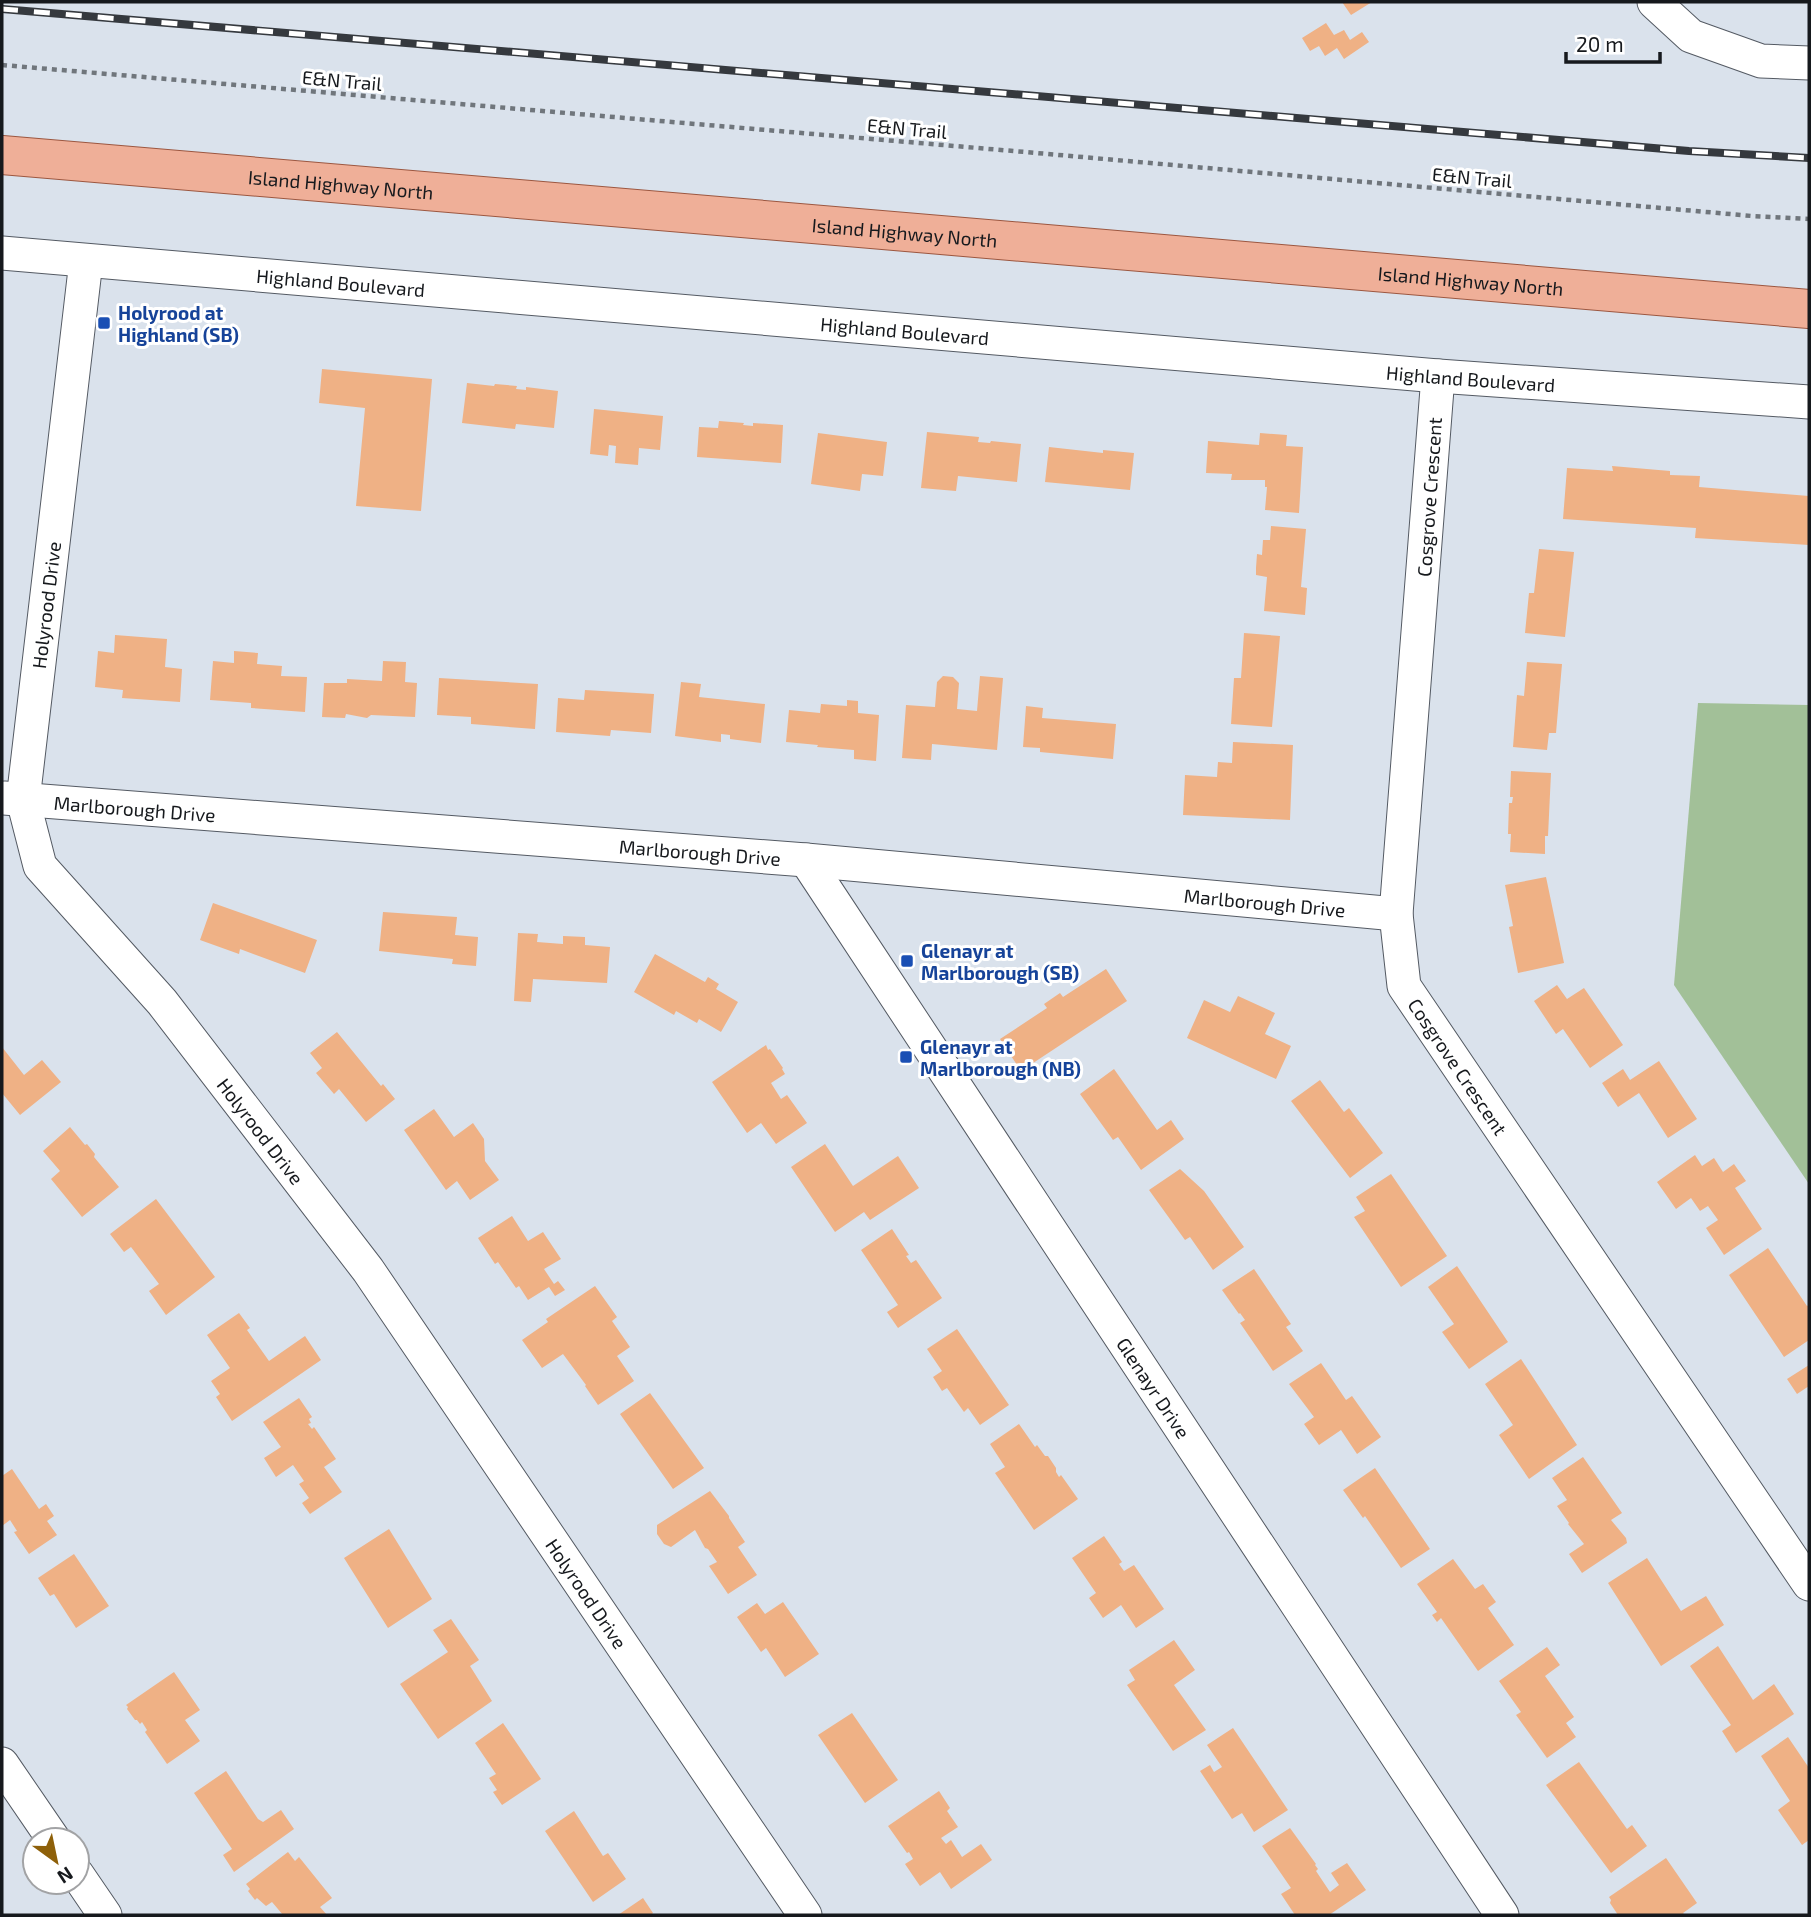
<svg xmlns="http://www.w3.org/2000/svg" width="1811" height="1917" viewBox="0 0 1811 1917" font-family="'Exo 2',sans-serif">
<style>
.green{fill:#a2c098}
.building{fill:#efb185}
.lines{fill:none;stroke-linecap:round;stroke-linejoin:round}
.street-casing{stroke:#545a63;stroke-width:35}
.primary-casing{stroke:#9c5740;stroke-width:40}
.path{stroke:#70767c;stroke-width:4.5;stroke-dasharray:5 5;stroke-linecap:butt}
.street{stroke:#fff;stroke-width:33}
.primary{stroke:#efaf98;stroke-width:38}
.rail-casing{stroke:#35393e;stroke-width:8}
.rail{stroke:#fff;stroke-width:5;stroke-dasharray:16;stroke-linecap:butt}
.transit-dot{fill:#1a4fb4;stroke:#fff;stroke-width:2.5}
.labels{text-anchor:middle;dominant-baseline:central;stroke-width:6;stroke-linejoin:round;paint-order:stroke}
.street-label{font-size:19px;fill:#16191d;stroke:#fff}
.transit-label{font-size:19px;font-weight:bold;fill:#164399;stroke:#fff;text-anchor:start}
</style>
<rect width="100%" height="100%" fill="#dae2ec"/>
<path class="green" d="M 1698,703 L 1809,705 L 1809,1184 L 1674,985 Z"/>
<path class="building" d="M 1342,2 L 1372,2 L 1351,15 Z
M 1326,23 L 1334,35 L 1344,30 L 1350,40 L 1362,32 L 1369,42 L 1344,59 L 1337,48 L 1325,56 L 1319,46 L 1310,51 L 1302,38 Z
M 322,369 L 432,379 L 421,511 L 356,506 L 365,408 L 319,403 Z
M 467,383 L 494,386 L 495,384 L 517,386 L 516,389 L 526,390 L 526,387 L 558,391 L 554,428 L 516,424 L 515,429 L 462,423 Z
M 594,409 L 663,416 L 660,450 L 639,448 L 638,465 L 615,463 L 616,446 L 609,445 L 608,456 L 590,454 Z
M 719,421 L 744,423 L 743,425 L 753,426 L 753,423 L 783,425 L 781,463 L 697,457 L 699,427 L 718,428 Z
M 927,432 L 979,437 L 978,442 L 990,443 L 991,441 L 1021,444 L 1017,482 L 958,476 L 956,491 L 921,488 Z
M 818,433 L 887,442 L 883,476 L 862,474 L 860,491 L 811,484 Z
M 1260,433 L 1287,435 L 1286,446 L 1303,447 L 1299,513 L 1265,510 L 1267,487 L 1265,487 L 1265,480 L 1231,480 L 1232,474 L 1206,473 L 1208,441 L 1259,445 Z
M 1049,447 L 1103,453 L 1103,450 L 1134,453 L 1130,490 L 1045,482 Z
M 1612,466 L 1670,471 L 1670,475 L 1700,476 L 1699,487 L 1809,496 L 1809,545 L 1695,538 L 1696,528 L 1563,519 L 1567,468 L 1613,471 Z
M 1271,526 L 1306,529 L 1301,587 L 1307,588 L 1305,615 L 1264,611 L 1267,577 L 1256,575 L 1256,568 L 1257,554 L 1262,555 L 1263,540 L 1270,540 Z
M 1539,549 L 1574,552 L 1565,637 L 1525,633 L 1529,593 L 1534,593 Z
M 1244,633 L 1280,636 L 1272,727 L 1231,724 L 1234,678 L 1241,678 Z
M 115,635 L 167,639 L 165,667 L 182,669 L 180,702 L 122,698 L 123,690 L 95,687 L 98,651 L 114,653 Z
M 234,651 L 258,653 L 257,664 L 282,666 L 281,676 L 307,677 L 305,712 L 251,708 L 251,703 L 210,700 L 213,661 L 234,663 Z
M 383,661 L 406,662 L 405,682 L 417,683 L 415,717 L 371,715 L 367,718 L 346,714 L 345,718 L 322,717 L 324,683 L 347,683 L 347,679 L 382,681 Z
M 1527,662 L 1562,664 L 1556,733 L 1549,733 L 1547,750 L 1513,747 L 1517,695 L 1524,696 Z
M 943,676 L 953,677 L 959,683 L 957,709 L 977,711 L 980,676 L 1003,678 L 997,750 L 932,744 L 931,760 L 902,758 L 906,705 L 935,707 L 937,682 Z
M 439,678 L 538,684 L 535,729 L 471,724 L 471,717 L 437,715 Z
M 681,682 L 701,684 L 699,697 L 765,704 L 761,743 L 730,739 L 730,735 L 721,734 L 721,742 L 675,736 Z
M 585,690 L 654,694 L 651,733 L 611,730 L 610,736 L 556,732 L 558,698 L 584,700 Z
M 847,700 L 858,701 L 858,713 L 879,715 L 876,761 L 854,759 L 854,750 L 817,747 L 818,745 L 786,742 L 789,710 L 820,713 L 821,704 L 847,706 Z
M 1026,706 L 1043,708 L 1042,718 L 1116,724 L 1113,759 L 1040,752 L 1040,748 L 1023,747 Z
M 1233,742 L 1293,745 L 1290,820 L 1183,815 L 1185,775 L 1217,777 L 1218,762 L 1232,763 Z
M 1511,771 L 1551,773 L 1548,836 L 1545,836 L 1545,854 L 1510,852 L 1511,834 L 1508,834 L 1509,803 L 1512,803 L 1513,797 L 1510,797 Z
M 1546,877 L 1564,963 L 1518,973 L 1509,927 L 1513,926 L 1505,885 Z
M 213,903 L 317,940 L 305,973 L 240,949 L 239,954 L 200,940 Z
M 383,912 L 457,917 L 455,935 L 478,937 L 476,966 L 452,964 L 453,959 L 379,951 Z
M 518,933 L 538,934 L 537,942 L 563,944 L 563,936 L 585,937 L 585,945 L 610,947 L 607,983 L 533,979 L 531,1002 L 514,1001 Z
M 655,954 L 705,982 L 708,977 L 719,984 L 716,989 L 738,1002 L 721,1032 L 699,1019 L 697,1023 L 676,1011 L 674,1015 L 634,992 Z
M 1106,969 L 1127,1001 L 1021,1071 L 1000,1039 L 1047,1008 L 1044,1004 L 1060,993 L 1063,997 Z
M 1557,985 L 1567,999 L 1584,988 L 1623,1045 L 1590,1068 L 1563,1029 L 1556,1034 L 1534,1001 Z
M 1238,996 L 1275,1013 L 1265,1034 L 1291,1046 L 1276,1079 L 1187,1038 L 1204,1000 L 1230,1012 Z
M 337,1032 L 381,1086 L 383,1084 L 395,1099 L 366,1122 L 339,1089 L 334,1094 L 316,1073 L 322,1068 L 310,1053 Z
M 766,1045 L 768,1050 L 770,1049 L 783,1068 L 782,1069 L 785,1074 L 771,1083 L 781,1099 L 787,1095 L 807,1123 L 776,1144 L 761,1123 L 747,1133 L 712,1082 Z
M 2,1047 L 24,1075 L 42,1060 L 61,1082 L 20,1115 L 2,1093 Z
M 1659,1061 L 1697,1119 L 1668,1138 L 1639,1093 L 1618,1107 L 1602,1083 L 1623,1069 L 1630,1080 Z
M 1114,1069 L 1157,1130 L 1171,1120 L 1184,1139 L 1141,1170 L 1118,1137 L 1113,1140 L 1080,1094 Z
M 1320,1080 L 1344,1112 L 1349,1108 L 1383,1153 L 1350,1178 L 1291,1101 Z
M 434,1109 L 454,1137 L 473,1123 L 484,1139 L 485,1161 L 499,1180 L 470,1200 L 457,1181 L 446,1190 L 404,1130 Z
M 70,1127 L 85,1145 L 87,1144 L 95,1154 L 94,1157 L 119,1187 L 82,1217 L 51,1179 L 60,1171 L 43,1151 Z
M 825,1144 L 853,1186 L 898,1156 L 919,1188 L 870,1220 L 864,1212 L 835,1232 L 791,1167 Z
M 1695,1155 L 1702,1166 L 1714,1158 L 1723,1172 L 1734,1164 L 1746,1181 L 1735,1188 L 1762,1229 L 1724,1255 L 1706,1228 L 1718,1220 L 1708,1206 L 1700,1211 L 1691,1198 L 1676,1209 L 1657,1182 Z
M 1180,1169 L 1204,1191 L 1244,1247 L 1213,1270 L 1190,1237 L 1185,1240 L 1149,1190 Z
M 1391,1174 L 1447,1256 L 1401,1287 L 1354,1217 L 1365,1211 L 1356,1197 Z
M 156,1199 L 215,1277 L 166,1315 L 149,1291 L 159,1284 L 131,1247 L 124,1252 L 110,1234 Z
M 512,1216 L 528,1241 L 543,1232 L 561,1259 L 544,1269 L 554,1284 L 558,1281 L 565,1290 L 555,1296 L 549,1287 L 528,1300 L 519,1286 L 516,1288 L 498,1262 L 495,1264 L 478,1238 Z
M 892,1229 L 909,1255 L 906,1256 L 911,1263 L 916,1260 L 942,1298 L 898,1328 L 887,1312 L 898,1305 L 861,1250 Z
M 1768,1248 L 1807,1306 L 1809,1305 L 1809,1340 L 1784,1357 L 1729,1275 Z
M 1457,1266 L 1508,1342 L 1469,1369 L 1442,1332 L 1454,1324 L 1428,1287 Z
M 1254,1269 L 1291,1324 L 1286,1327 L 1303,1351 L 1273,1371 L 1240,1323 L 1245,1320 L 1240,1313 L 1239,1314 L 1222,1290 Z
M 595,1286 L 617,1317 L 612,1321 L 630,1347 L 617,1356 L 634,1381 L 598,1405 L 585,1386 L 586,1385 L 563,1354 L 542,1368 L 522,1340 L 548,1322 L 546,1319 Z
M 239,1313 L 250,1328 L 247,1330 L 269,1361 L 305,1336 L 321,1360 L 232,1421 L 216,1397 L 220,1394 L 211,1381 L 230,1368 L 207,1335 Z
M 957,1329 L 1009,1405 L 980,1425 L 968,1408 L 964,1412 L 947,1388 L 942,1391 L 933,1377 L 942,1371 L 927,1349 Z
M 1521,1359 L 1577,1445 L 1529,1479 L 1499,1435 L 1513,1425 L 1485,1384 Z
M 1321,1363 L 1346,1400 L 1352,1396 L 1381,1437 L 1357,1454 L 1341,1430 L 1319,1445 L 1304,1424 L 1314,1417 L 1289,1384 Z
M 1809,1365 L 1809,1386 L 1797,1394 L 1787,1379 Z
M 650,1393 L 704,1468 L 673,1489 L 620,1414 Z
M 299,1398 L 312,1417 L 309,1419 L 311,1423 L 308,1424 L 312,1429 L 314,1427 L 336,1459 L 324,1467 L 342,1492 L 310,1514 L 302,1503 L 309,1498 L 299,1484 L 304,1481 L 293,1465 L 276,1477 L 264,1458 L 281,1447 L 263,1422 Z
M 1019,1424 L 1035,1447 L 1037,1445 L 1045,1456 L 1048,1456 L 1056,1468 L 1056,1472 L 1059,1477 L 1061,1475 L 1078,1499 L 1034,1530 L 995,1473 L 1005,1467 L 990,1444 Z
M 1583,1457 L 1622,1513 L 1611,1520 L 1626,1538 L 1627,1543 L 1582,1573 L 1569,1554 L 1584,1544 L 1568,1524 L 1569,1523 L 1557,1506 L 1567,1500 L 1552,1478 Z
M 1375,1468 L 1430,1549 L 1401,1568 L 1365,1516 L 1363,1518 L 1343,1490 Z
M 12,1469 L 39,1509 L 46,1504 L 54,1516 L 47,1521 L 57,1535 L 29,1554 L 14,1532 L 17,1531 L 10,1520 L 2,1526 L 2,1476 Z
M 710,1491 L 729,1516 L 729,1518 L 745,1542 L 738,1547 L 757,1575 L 728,1594 L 709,1566 L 717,1562 L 708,1549 L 705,1548 L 695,1530 L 671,1547 L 664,1544 L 657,1534 L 657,1525 Z
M 389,1529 L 432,1599 L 388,1628 L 344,1558 Z
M 1104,1536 L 1122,1562 L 1119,1564 L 1124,1571 L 1134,1565 L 1164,1609 L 1136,1628 L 1121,1605 L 1103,1618 L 1089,1598 L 1096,1593 L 1072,1558 Z
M 74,1554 L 109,1606 L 76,1628 L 54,1594 L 50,1596 L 38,1578 Z
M 1647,1558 L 1681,1611 L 1706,1596 L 1724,1625 L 1661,1666 L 1608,1583 Z
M 1453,1559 L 1475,1589 L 1483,1584 L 1493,1598 L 1496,1602 L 1488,1608 L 1514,1645 L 1478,1671 L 1441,1618 L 1437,1622 L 1432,1615 L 1437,1612 L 1417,1584 Z
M 783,1602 L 819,1654 L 785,1677 L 766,1648 L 761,1652 L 737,1617 L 757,1603 L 765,1614 Z
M 451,1619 L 479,1660 L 470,1666 L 492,1701 L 438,1739 L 400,1684 L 448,1652 L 433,1630 Z
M 1174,1640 L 1195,1670 L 1174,1685 L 1206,1730 L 1173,1751 L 1127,1685 L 1135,1680 L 1129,1670 Z
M 1718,1646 L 1753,1700 L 1774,1684 L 1794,1714 L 1736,1753 L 1722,1731 L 1731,1725 L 1690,1666 Z
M 1547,1647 L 1560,1665 L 1545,1676 L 1574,1717 L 1566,1723 L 1576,1737 L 1547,1758 L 1516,1715 L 1521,1712 L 1499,1681 Z
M 174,1672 L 200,1710 L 185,1720 L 200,1741 L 167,1764 L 145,1732 L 147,1730 L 142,1722 L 140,1724 L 137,1720 L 135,1720 L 127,1709 L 128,1707 L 126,1705 Z
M 852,1713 L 898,1780 L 865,1803 L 818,1735 Z
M 503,1723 L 541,1779 L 502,1805 L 493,1792 L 497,1790 L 489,1778 L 496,1774 L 475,1743 Z
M 1233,1728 L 1288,1810 L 1254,1832 L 1242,1813 L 1232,1819 L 1200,1771 L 1210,1765 L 1214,1772 L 1222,1767 L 1207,1745 Z
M 1788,1737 L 1809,1768 L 1809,1840 L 1802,1845 L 1778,1810 L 1790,1801 L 1761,1756 Z
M 1579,1762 L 1627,1829 L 1632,1825 L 1647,1846 L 1611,1873 L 1546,1785 Z
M 226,1771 L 258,1819 L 263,1822 L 281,1810 L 294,1829 L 234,1872 L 223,1855 L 232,1849 L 194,1793 Z
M 939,1791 L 950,1808 L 947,1811 L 958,1827 L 941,1838 L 946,1844 L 951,1840 L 962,1857 L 981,1844 L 992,1860 L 951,1889 L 940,1872 L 920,1886 L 905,1864 L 913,1859 L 909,1852 L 907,1853 L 888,1826 Z
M 574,1811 L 603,1856 L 608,1853 L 626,1879 L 593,1902 L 545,1831 Z
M 1290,1828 L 1316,1864 L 1315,1865 L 1318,1869 L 1316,1871 L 1330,1892 L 1339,1885 L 1331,1873 L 1347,1863 L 1366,1890 L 1329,1915 L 1295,1915 L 1281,1894 L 1291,1888 L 1262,1846 Z
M 288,1852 L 295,1861 L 299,1857 L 332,1898 L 320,1907 L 327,1915 L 283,1915 L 272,1902 L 266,1906 L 257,1898 L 255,1900 L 248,1891 L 250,1889 L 246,1884 Z
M 1666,1858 L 1697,1903 L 1683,1913 L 1685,1915 L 1618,1915 L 1610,1903 L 1611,1900 L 1609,1897 Z
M 643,1898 L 653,1913 L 651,1915 L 618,1915 Z"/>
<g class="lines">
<defs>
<g id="street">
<path d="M 1654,2 L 1691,36 L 1761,61 L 1809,63"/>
<path id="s1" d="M 2,253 L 1438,376 L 1809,402"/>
<path id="s2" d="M 86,261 L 23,800 L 40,866 L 162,1002 L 368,1270 L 805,1915"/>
<path id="s3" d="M 1438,376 L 1396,914 L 1404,986 L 1809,1584"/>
<path id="s4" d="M 4,798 L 806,860 L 1396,914"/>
<path id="s5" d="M 806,860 L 1502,1915"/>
<path d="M 2,1764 L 54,1840"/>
<path d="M 77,1874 L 105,1915"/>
</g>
<g id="primary">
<path id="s6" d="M 2,155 L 1809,309"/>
</g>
</defs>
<use href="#street" class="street-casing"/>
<use href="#primary" class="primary-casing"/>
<path class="path" d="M 2,65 L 1025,152 L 1752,216 L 1809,219"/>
<use href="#street" class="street"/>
<use href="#primary" class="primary"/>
<defs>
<path id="rail" d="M 2,9 L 1689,151 L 1809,158"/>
</defs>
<use href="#rail" class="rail-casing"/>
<use href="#rail" class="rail"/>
</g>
<g class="transit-dot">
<rect x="97" y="316" width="14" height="14" rx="3.5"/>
<rect x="900" y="954" width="14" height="14" rx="3.5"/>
<rect x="899" y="1050" width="14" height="14" rx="3.5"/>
</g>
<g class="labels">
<g class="street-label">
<text transform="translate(342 80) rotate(5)">E&amp;N Trail</text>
<text transform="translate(907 128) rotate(5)">E&amp;N Trail</text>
<text transform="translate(1472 177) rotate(5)">E&amp;N Trail</text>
<text stroke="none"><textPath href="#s6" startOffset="340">Island Highway North</textPath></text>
<text stroke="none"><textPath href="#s6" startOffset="906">Island Highway North</textPath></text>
<text stroke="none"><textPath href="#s6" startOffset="1474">Island Highway North</textPath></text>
<text stroke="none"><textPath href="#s1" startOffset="340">Highland Boulevard</textPath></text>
<text stroke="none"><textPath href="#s1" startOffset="906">Highland Boulevard</textPath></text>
<text stroke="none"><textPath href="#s1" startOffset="1474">Highland Boulevard</textPath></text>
<text transform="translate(1429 497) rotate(-86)">Cosgrove Crescent</text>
<text transform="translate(46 605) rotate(-83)">Holyrood Drive</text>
<text stroke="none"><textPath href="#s4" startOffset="131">Marlborough Drive</textPath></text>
<text stroke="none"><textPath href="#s4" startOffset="698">Marlborough Drive</textPath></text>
<text stroke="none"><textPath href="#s4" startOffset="1265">Marlborough Drive</textPath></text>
<text stroke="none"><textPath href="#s3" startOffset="709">Cosgrove Crescent</textPath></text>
<text stroke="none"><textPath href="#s2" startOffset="956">Holyrood Drive</textPath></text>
<text stroke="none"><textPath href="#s5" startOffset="632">Glenayr Drive</textPath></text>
<text stroke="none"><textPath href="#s2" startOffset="1522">Holyrood Drive</textPath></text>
</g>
<g class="transit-label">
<text x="118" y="312">Holyrood at<tspan x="118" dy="22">Highland (SB)</tspan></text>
<text x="921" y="950">Glenayr at<tspan x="921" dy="22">Marlborough (SB)</tspan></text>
<text x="920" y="1046">Glenayr at<tspan x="920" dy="22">Marlborough (NB)</tspan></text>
</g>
</g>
<rect width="1811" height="1917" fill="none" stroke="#16191d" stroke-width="7"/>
<g transform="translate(56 1861) rotate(147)"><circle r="33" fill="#ffffff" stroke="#a2a3a5" stroke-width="2"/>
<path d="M0-5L12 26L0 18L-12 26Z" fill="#8e6009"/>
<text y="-10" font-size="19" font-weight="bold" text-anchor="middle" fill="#16191d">N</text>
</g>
<path d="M1566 52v10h94v-10" fill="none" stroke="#16191d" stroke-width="3.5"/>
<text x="1576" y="52" font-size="21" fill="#16191d" stroke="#ffffff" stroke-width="5" paint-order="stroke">20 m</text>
</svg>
